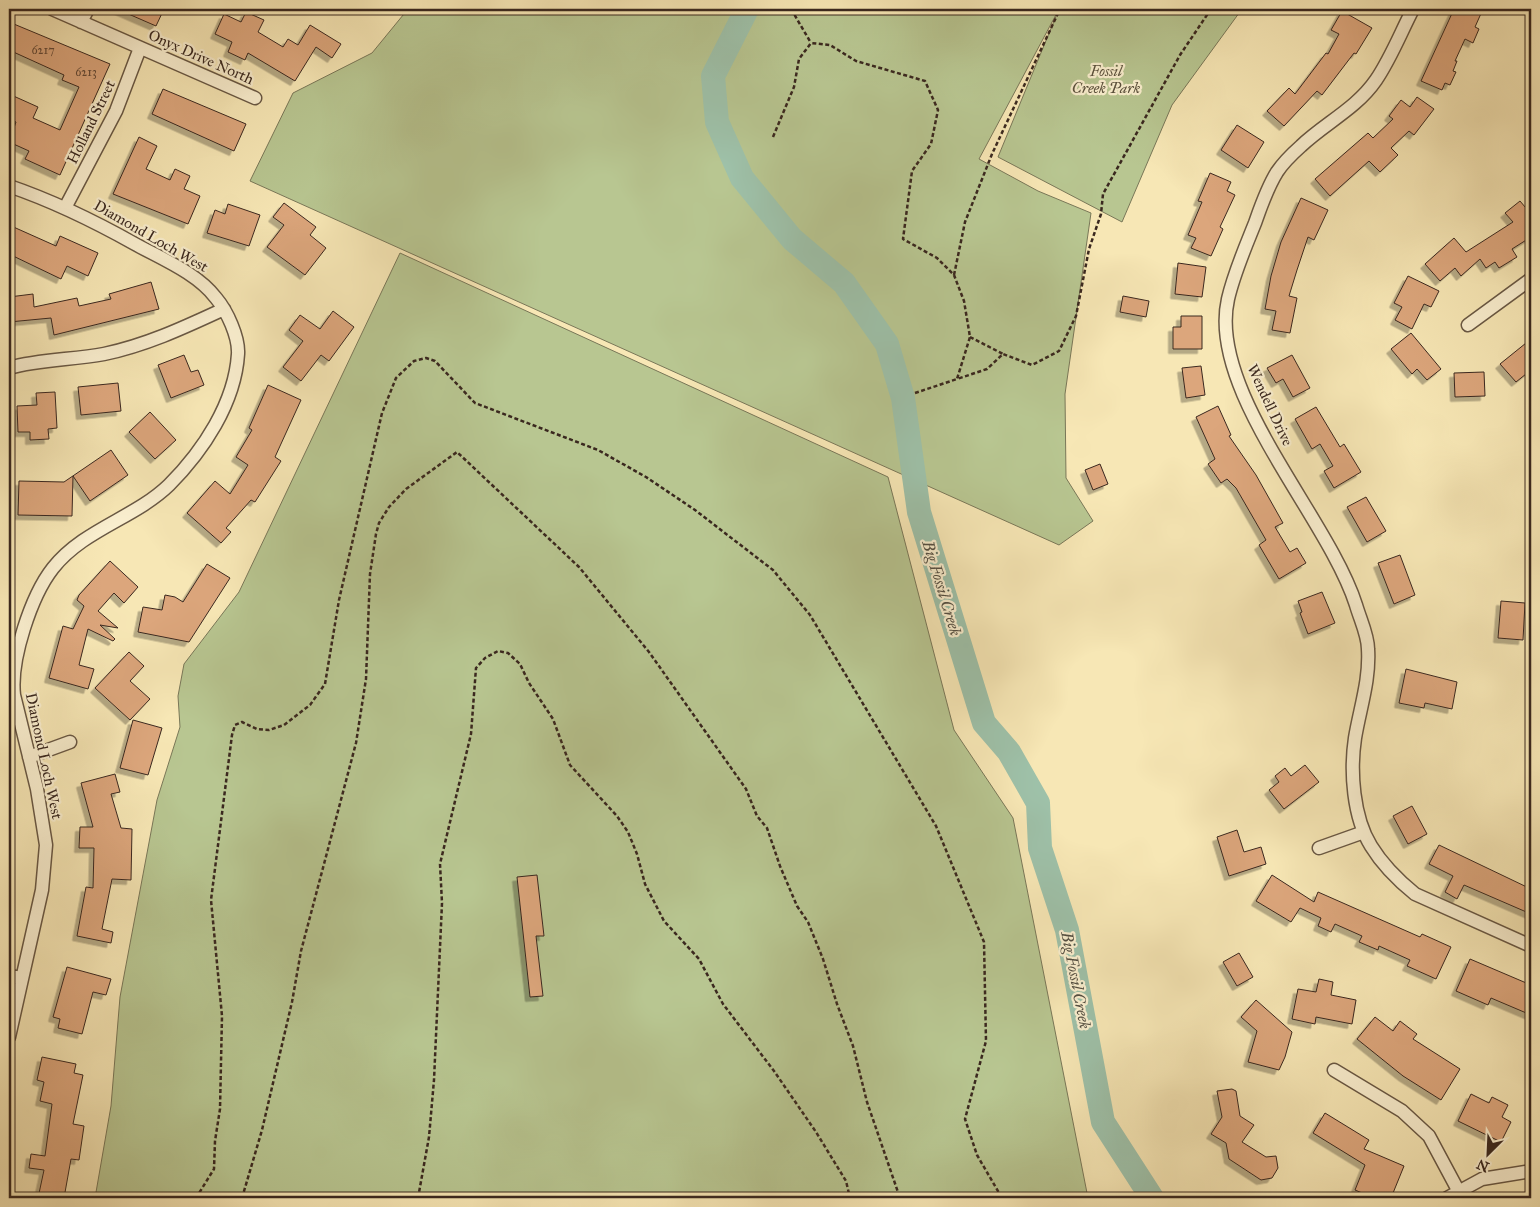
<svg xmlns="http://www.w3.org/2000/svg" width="1540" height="1207" viewBox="0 0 1540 1207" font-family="'IM FELL Great Primer',serif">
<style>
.green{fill:#b8c691;stroke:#797758}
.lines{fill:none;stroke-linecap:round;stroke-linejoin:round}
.river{stroke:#9ec1a9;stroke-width:24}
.building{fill:#dca67b;stroke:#3a281f;filter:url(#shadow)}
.street-casing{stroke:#695844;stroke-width:15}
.path{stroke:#3a281f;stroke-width:2.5;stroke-dasharray:4 2.5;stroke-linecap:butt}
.street{stroke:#faefcf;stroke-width:12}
.labels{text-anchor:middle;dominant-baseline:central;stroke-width:4.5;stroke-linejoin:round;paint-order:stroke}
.number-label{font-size:12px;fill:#624836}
.street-label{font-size:15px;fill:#3a281f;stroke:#faefcf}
.park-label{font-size:15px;font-style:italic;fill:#5a503c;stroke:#faefcf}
.water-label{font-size:16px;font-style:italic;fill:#534e42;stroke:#faefcf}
</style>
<defs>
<filter id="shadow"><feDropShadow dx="-4.5" dy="4.5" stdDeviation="0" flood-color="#0004"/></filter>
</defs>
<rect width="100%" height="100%" fill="#f7e7b5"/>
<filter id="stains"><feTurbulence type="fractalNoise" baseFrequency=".004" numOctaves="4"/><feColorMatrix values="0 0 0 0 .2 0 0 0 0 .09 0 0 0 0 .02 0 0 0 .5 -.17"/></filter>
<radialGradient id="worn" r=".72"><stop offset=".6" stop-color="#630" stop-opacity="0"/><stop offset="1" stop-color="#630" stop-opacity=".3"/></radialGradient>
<path class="green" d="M 408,9 L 1059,9 L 979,159 L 1038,191 L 1091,213 L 1065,394 L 1066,478 L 1093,521 L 1059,545 L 250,181 L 293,93 L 372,53 Z
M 1059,9 L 1242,9 L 1172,105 L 1122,222 L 998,157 Z
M 400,253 L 888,477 L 954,730 L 1013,818 L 1088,1198 L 95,1198 L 111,1106 L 120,997 L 157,800 L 180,727 L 178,696 L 184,664 L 239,592 Z"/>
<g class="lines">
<path class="river" d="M 747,9 L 713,76 L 717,122 L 742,178 L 792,239 L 844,283 L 887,344 L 903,398 L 919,512 L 984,723 L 1009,752 L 1038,803 L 1040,848 L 1067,930 L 1103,1122 L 1152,1198"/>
</g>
<path class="building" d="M 117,9 L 164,9 L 156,26 Z
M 1454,9 L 1483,9 L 1475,27 L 1479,29 L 1473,43 L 1465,39 L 1455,61 L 1457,61 L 1453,71 L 1456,72 L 1450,85 L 1445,83 L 1442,90 L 1421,81 Z
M 1342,11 L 1372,28 L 1356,54 L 1354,53 L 1322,95 L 1317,91 L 1284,126 L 1267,111 L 1289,88 L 1295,94 L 1326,53 L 1328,54 L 1339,34 L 1331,30 Z
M 246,12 L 264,20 L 258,32 L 283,47 L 288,39 L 298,45 L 310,25 L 341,44 L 332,58 L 316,47 L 295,81 L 248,53 L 245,60 L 228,52 L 232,42 L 215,34 L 224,14 L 241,22 Z
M 9,22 L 110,64 L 60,175 L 25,159 L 29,151 L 9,142 L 16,122 L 9,119 L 9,94 L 38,107 L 33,118 L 60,130 L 79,87 L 62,80 L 64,75 L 9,50 Z
M 163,89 L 246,124 L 234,151 L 152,114 Z
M 1417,97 L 1434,109 L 1414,135 L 1409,131 L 1391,148 L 1398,155 L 1380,172 L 1369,161 L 1330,196 L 1315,179 L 1368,133 L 1373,138 L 1393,119 L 1389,116 L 1401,100 L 1410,107 Z
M 1237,125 L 1264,142 L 1248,168 L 1221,150 Z
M 139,137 L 157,146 L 146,169 L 170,180 L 175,169 L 190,176 L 184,189 L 200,196 L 188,224 L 113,194 Z
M 1210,173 L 1231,182 L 1227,191 L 1235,195 L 1220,227 L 1223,229 L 1211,256 L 1191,248 L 1196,238 L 1188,235 L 1202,202 L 1198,201 Z
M 1301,198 L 1328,210 L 1314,240 L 1308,237 L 1297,270 L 1289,296 L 1297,298 L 1290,333 L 1272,330 L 1276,311 L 1265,309 L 1271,276 L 1281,242 Z
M 1520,201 L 1531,214 L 1531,237 L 1512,249 L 1517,257 L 1499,268 L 1495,262 L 1486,268 L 1480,259 L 1461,276 L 1455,268 L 1440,281 L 1425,264 L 1454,238 L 1466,252 L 1513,222 L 1505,213 Z
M 284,203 L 316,227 L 310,235 L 326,248 L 305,275 L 267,247 L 284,225 L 273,217 Z
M 228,204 L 260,215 L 249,246 L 207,233 L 215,210 L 225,214 Z
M 9,225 L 56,246 L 60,236 L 98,253 L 88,276 L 67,266 L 61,279 L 9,254 Z
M 1178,263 L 1206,267 L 1202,297 L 1175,294 Z
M 1408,276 L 1439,291 L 1431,307 L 1424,304 L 1412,329 L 1395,320 L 1402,307 L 1394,303 Z
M 151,282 L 159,309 L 54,335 L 51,318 L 9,322 L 9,297 L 33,294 L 34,307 L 77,298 L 79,306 L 111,299 L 109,294 Z
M 1123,296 L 1149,301 L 1146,317 L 1120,312 Z
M 333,311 L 354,327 L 329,361 L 321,355 L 301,381 L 283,367 L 303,341 L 289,330 L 300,315 L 320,329 Z
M 1181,316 L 1202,316 L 1202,349 L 1173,349 L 1173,327 L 1181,327 Z
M 1411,333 L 1441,369 L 1427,380 L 1417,369 L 1412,374 L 1391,349 Z
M 1531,339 L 1531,370 L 1516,382 L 1500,364 Z
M 184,355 L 191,372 L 198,370 L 204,385 L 171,398 L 158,365 Z
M 1292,355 L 1310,388 L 1293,397 L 1283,379 L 1276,383 L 1267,368 Z
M 1201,366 L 1205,395 L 1186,398 L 1182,368 Z
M 1484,372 L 1485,396 L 1455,397 L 1454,373 Z
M 118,383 L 121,411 L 81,415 L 78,387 Z
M 268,385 L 301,400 L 275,457 L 281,461 L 255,502 L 251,500 L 226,528 L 231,532 L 221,543 L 187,513 L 215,481 L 230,494 L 248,465 L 236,457 L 252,430 L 249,428 Z
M 55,392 L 57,428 L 48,429 L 49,439 L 30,440 L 30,432 L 18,432 L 17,406 L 37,405 L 36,393 Z
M 1218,406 L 1231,435 L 1229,436 L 1256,475 L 1283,523 L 1275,527 L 1290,552 L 1297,548 L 1306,563 L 1279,579 L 1259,545 L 1266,540 L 1236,488 L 1227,479 L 1221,483 L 1208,464 L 1215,459 L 1196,417 Z
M 1316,407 L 1340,447 L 1344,444 L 1361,472 L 1334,488 L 1324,471 L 1333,466 L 1320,444 L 1312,449 L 1295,419 Z
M 150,412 L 176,440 L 155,459 L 129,432 Z
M 111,450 L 128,475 L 90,501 L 73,476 L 72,516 L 18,515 L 19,481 L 64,482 Z
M 1100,464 L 1108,484 L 1093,490 L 1085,470 Z
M 1366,497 L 1386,531 L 1367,542 L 1347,507 Z
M 1400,555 L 1415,595 L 1394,604 L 1378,563 Z
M 110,561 L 138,587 L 124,603 L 114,593 L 98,611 L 118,628 L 100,625 L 115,639 L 113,641 L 88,629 L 79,665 L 94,669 L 88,689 L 49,678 L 63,626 L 73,629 L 84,606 L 77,600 L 79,595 Z
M 207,564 L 230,578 L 189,642 L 138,632 L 143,607 L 162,610 L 165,595 L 175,597 L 183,602 Z
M 1322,592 L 1335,623 L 1308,634 L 1300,613 L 1302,612 L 1298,601 Z
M 1501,601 L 1525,603 L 1523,640 L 1498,638 Z
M 129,652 L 144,666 L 130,681 L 150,699 L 130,720 L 95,688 Z
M 1406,669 L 1457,682 L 1452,709 L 1425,703 L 1424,708 L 1399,703 Z
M 133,720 L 162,728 L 148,775 L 120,768 Z
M 1305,765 L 1319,782 L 1284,809 L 1269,790 L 1279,782 L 1275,776 L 1285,768 L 1291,776 Z
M 115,774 L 120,792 L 111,794 L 121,828 L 132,829 L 131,880 L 112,879 L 102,929 L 113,932 L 111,943 L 77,936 L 86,887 L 93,888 L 94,848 L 79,848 L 80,827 L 93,827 L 81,783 Z
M 1412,806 L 1427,834 L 1408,844 L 1393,816 Z
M 1237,830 L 1244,852 L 1261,847 L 1266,864 L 1229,876 L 1217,837 Z
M 1439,845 L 1531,889 L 1531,914 L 1464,885 L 1457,899 L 1445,892 L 1453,876 L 1429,864 Z
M 537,875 L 544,936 L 536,936 L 543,996 L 530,997 L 517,877 Z
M 1272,875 L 1314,902 L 1318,892 L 1420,937 L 1422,934 L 1451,947 L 1436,979 L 1407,966 L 1410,960 L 1379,946 L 1378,950 L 1359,942 L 1362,936 L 1335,924 L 1331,932 L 1318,926 L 1321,918 L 1300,908 L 1291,922 L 1256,901 Z
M 1239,953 L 1253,977 L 1237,986 L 1223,962 Z
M 1470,959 L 1531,985 L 1531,1015 L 1491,998 L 1488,1005 L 1456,991 Z
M 67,967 L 111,979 L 106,995 L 93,992 L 82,1034 L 58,1028 L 60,1019 L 53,1017 Z
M 1319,979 L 1333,982 L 1331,995 L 1356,1000 L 1352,1024 L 1316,1017 L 1315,1024 L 1292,1019 L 1298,989 L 1316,992 Z
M 1256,1000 L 1292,1032 L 1285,1057 L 1279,1070 L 1248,1062 L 1257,1031 L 1241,1017 Z
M 1375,1017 L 1393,1031 L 1400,1021 L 1417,1034 L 1413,1039 L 1460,1069 L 1441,1100 L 1403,1076 L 1357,1039 Z
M 42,1057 L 76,1064 L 74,1073 L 83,1075 L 73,1124 L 84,1126 L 79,1160 L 71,1159 L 64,1198 L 38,1198 L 44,1170 L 29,1168 L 31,1154 L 45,1156 L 52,1104 L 40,1101 L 44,1082 L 37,1080 Z
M 1232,1089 L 1236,1091 L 1240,1116 L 1254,1125 L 1242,1142 L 1266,1157 L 1276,1156 L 1278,1168 L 1272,1178 L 1261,1180 L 1229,1159 L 1226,1143 L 1211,1134 L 1222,1117 L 1217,1091 Z
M 1471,1094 L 1489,1103 L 1492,1097 L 1508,1105 L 1502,1117 L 1511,1122 L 1501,1142 L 1458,1121 Z
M 1325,1113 L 1369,1140 L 1364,1149 L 1404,1166 L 1391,1198 L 1374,1198 L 1355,1190 L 1365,1165 L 1313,1133 Z"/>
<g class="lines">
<defs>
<path id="street" d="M 52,9 L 255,98
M 1413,9 C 1401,32 1391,58 1376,80 C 1356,109 1325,123 1301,146 C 1292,154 1283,163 1277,172 C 1267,188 1261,206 1255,223 C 1245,248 1234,273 1228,299 C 1207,391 1328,517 1356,605 C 1360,619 1368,635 1368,649 C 1370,680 1360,708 1355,738 C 1350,771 1353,817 1371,846 C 1382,864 1399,881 1415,894 L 1531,946
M 81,22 L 88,9
M 9,186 C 53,201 94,221 135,244 C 162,259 197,273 216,298 C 227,311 239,337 238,354 C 235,403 203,451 169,485 C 135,518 84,529 53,568 C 31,596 10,660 14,695 L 37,789 L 46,845 L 42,890 L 9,1037
M 65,208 L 116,111 L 140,48
M 1468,325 L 1531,279
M 9,368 C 40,359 72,360 104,354 C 147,345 185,327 224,309
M 29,757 L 70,742
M 1319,848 L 1364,832
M 9,976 L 22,978
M 1334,1070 L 1402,1111 L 1429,1136 L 1459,1192
M 1447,1198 L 1482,1179 L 1531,1171"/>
</defs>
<use href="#street" class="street-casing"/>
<path class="path" d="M 796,9 L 794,14 L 811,43
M 773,137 L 794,87 L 799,59 L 811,43 L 830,45 L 856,61 L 925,81 L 938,110 L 931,144 L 912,171 L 903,239 L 937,258 L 954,275 L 964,301 L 970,337 L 957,379 L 987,369 L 1003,354 L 1032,365 L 1059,351 L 1076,316 L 1089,249 L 1101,214 L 1103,194 L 1180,55 L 1211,9
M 954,275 L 965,222 L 992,154 L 1060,9
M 970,337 L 1003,354
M 915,393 L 957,379
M 196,1198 L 214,1169 L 215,1141 L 220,1109 L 222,1016 L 211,900 L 232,735 L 235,725 L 242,722 L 257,729 L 269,730 L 284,725 L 310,705 L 325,684 L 339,600 L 382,413 L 396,378 L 414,361 L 426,358 L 435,361 L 475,403 L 598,450 L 646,477 L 695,510 L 773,570 L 810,615 L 936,826 L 984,942 L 986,1041 L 965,1119 L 977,1155 L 1002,1198
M 242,1198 L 262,1130 L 292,1002 L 301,951 L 356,743 L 366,679 L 370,574 L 376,534 L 379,523 L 389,507 L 406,489 L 457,452 L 579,567 L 649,652 L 746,789 L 757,816 L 767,828 L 780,866 L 797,906 L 808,922 L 823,959 L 837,1004 L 853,1046 L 867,1102 L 900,1198
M 418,1198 L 429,1137 L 434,1080 L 442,903 L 440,864 L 471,734 L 476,668 L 485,658 L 498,651 L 508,653 L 520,664 L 529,683 L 553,719 L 570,765 L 617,816 L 628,832 L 637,854 L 645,884 L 664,921 L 699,959 L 723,1004 L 774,1071 L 816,1132 L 846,1181 L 850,1198"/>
<use href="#street" class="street"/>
</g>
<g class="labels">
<g class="number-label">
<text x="43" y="50">6217</text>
<text x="86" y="72">6213</text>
</g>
<g class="street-label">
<text transform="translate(201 57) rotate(24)">Onyx Drive North</text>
<text transform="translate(91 122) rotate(-64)">Holland Street</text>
<text transform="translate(151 236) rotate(30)">Diamond Loch West</text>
<text transform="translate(1270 405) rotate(65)">Wendell Drive</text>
<text transform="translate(44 756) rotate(78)">Diamond Loch West</text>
</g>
<g class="park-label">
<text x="1106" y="71">Fossil<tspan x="1106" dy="17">Creek Park</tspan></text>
</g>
<g class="water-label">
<text transform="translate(942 588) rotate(73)">Big Fossil Creek</text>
<text transform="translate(1076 980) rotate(79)">Big Fossil Creek</text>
</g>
</g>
<rect width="1540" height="1207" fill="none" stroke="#f7e7b5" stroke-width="30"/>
<rect x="10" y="10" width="1520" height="1187" fill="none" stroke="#3a281f" stroke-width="2.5"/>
<rect x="15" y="15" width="1510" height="1177" fill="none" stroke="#3a281f"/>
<g transform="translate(1488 1154) rotate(204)" stroke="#faefcf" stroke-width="4" paint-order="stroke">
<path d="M0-4L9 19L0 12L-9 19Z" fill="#3a281f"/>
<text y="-8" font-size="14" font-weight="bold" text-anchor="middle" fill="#3a281f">N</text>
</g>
<rect width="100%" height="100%" filter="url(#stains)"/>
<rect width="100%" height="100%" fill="url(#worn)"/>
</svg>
